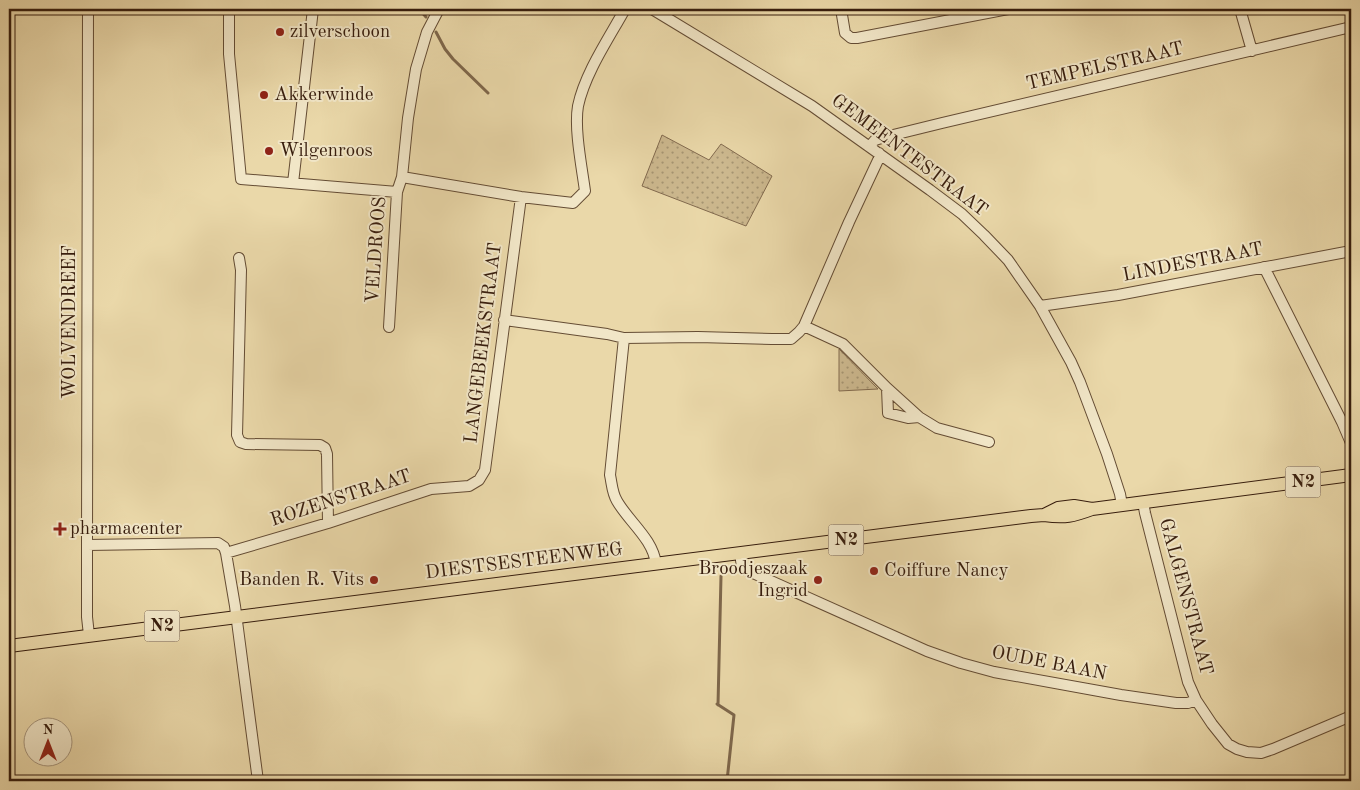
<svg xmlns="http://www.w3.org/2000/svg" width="1360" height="790" viewBox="0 0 1360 790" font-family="'Old Standard TT',serif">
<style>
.grass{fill:url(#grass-dots);stroke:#826a4e}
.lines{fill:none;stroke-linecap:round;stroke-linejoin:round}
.stream{stroke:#7e674b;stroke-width:3}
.minor-casing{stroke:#644c34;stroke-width:12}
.major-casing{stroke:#371d0d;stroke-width:14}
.minor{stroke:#f1e6c7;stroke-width:10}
.major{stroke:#ead8a9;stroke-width:12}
.poi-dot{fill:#8f2418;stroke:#f1e6c7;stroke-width:2}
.labels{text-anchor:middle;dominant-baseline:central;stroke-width:4;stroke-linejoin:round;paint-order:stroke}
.shield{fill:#f1e6c7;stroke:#6f5945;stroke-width:1}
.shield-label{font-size:18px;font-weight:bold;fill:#371d0d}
.poi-label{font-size:19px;fill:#371d0d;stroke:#f1e6c7;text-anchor:start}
.street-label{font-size:19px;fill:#371d0d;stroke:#f1e6c7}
</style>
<defs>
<pattern id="grass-dots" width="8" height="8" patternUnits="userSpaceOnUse" patternTransform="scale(1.25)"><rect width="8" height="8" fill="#ccb88e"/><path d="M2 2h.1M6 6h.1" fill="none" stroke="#a69572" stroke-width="1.8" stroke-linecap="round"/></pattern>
</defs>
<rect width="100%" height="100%" fill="#ead8a9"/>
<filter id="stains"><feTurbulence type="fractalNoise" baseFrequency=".004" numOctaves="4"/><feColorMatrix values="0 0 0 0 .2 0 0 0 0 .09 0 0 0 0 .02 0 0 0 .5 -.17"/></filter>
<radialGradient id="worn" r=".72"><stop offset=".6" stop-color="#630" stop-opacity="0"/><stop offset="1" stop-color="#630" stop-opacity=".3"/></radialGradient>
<path class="grass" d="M 662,135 L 709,160 L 721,144 L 772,176 L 746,226 L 642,186 Z
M 839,349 L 878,389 L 839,391 Z"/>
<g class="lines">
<path class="stream" d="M 419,9 L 426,17
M 436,32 L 445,49 L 453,59 L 488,93
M 717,704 L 734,715 L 727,781
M 718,705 L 721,576"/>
<defs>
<path id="minor" d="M 88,9 L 87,545 L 87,617 L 89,635
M 229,9 L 229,54 L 241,179 L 397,192
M 652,9 L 812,106 L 930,190 L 962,214 L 984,235 L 1008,260 L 1040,306 L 1071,362 L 1080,382 L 1107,454 L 1120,494 L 1122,505
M 841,9 L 845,33 L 851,38 L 857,38 L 1008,9
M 1240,9 L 1252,51
M 870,146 L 875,140 L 885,137 L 942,123 L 1351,27
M 402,177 L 521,197 L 573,203 L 585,191 C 582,168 574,129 578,106 C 585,73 609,38 625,9
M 293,183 L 313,9
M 239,258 L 241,270 L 237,435 L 240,442 L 246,444 L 320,445 L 325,448 L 327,454 L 328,523
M 1264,267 L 1342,422 L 1351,443
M 1040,306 L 1118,295 L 1351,251
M 504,320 L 607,334 L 624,338 L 698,337 L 772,339 L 791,339 L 799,332 L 804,326 L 849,222 L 879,158 L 879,153
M 804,326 L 843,344 L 887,388 L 919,417 L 937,428 L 989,442
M 389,327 L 397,192 L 402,177 L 408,118 L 416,69 L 427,32 L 439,9
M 624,338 L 610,475 C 612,484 612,493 617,501 C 629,522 653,539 656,564
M 887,388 L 888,413 L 908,418 L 919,417
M 1143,502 L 1145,513 L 1188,682 L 1196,700 L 1212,724 L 1228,744 L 1237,749 L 1247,752 L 1261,753 L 1273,749 L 1351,716
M 87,545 L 218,543 L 224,547 L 226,553 L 328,523 L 431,489 L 469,486 L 479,480 L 485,470 L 521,197
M 226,553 L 235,606 L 258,781
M 740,553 L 742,567 L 744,569 L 927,651 L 961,663 L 994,672 L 1121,695 L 1176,703 L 1188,703 L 1196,700"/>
<path id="major" d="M 1044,515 C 1065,518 1073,516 1092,509 L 1351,475
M 9,646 L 1031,516 L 1044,515 L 1058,508 L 1074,506 L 1092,509"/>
</defs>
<use href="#minor" class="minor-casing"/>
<use href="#major" class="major-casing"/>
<use href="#minor" class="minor"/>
<use href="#major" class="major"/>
</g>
<g class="poi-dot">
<circle cx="280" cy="32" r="5"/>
<circle cx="264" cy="95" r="5"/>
<circle cx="269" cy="151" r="5"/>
<path d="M57.5 521.5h5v5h5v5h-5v5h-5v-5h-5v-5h5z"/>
<circle cx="874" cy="571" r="5"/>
<circle cx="374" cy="580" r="5"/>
<circle cx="818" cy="580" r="5"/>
</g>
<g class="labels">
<g class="shield">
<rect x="1285.5" y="466.5" width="35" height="31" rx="4"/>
<rect x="828.5" y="524.5" width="35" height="31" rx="4"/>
<rect x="144.5" y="610.5" width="35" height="31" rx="4"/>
</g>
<g class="shield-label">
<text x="1303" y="482">N2</text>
<text x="846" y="540">N2</text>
<text x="162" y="626">N2</text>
</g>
<g class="poi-label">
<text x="290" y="32">zilverschoon</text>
<text x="274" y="95">Akkerwinde</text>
<text x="279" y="151">Wilgenroos</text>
<text x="70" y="529">pharmacenter</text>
<text x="808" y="569" text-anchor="end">Broodjeszaak<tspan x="808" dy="22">Ingrid</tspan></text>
<text x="884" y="571">Coiffure Nancy</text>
<text x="364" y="580" text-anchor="end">Banden R. Vits</text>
</g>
<g class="street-label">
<text transform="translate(1105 67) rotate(-13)">TEMPELSTRAAT</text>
<text transform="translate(909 156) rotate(37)">GEMEENTESTRAAT</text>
<text transform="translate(377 250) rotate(-86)">VELDROOS</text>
<text transform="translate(1193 263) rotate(-11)">LINDESTRAAT</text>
<text transform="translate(70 322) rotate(-90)">WOLVENDREEF</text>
<text transform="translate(484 343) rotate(-83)">LANGEBEEKSTRAAT</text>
<text transform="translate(341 499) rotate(-18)">ROZENSTRAAT</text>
<text transform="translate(524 562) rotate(-7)">DIESTSESTEENWEG</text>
<text transform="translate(1185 597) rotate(75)">GALGENSTRAAT</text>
<text transform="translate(1049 664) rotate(11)">OUDE BAAN</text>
</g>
</g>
<rect width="1360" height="790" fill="none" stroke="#ead8a9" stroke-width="30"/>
<rect x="10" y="10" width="1340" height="770" fill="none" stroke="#371d0d" stroke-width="2.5"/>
<rect x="15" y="15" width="1330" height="760" fill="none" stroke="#371d0d"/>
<g transform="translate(48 742)"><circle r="24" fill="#f1e6c7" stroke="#a7967d"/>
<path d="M0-4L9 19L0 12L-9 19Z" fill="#8f2418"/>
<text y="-8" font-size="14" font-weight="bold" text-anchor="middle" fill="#371d0d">N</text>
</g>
<rect width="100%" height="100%" filter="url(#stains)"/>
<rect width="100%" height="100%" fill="url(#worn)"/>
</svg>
